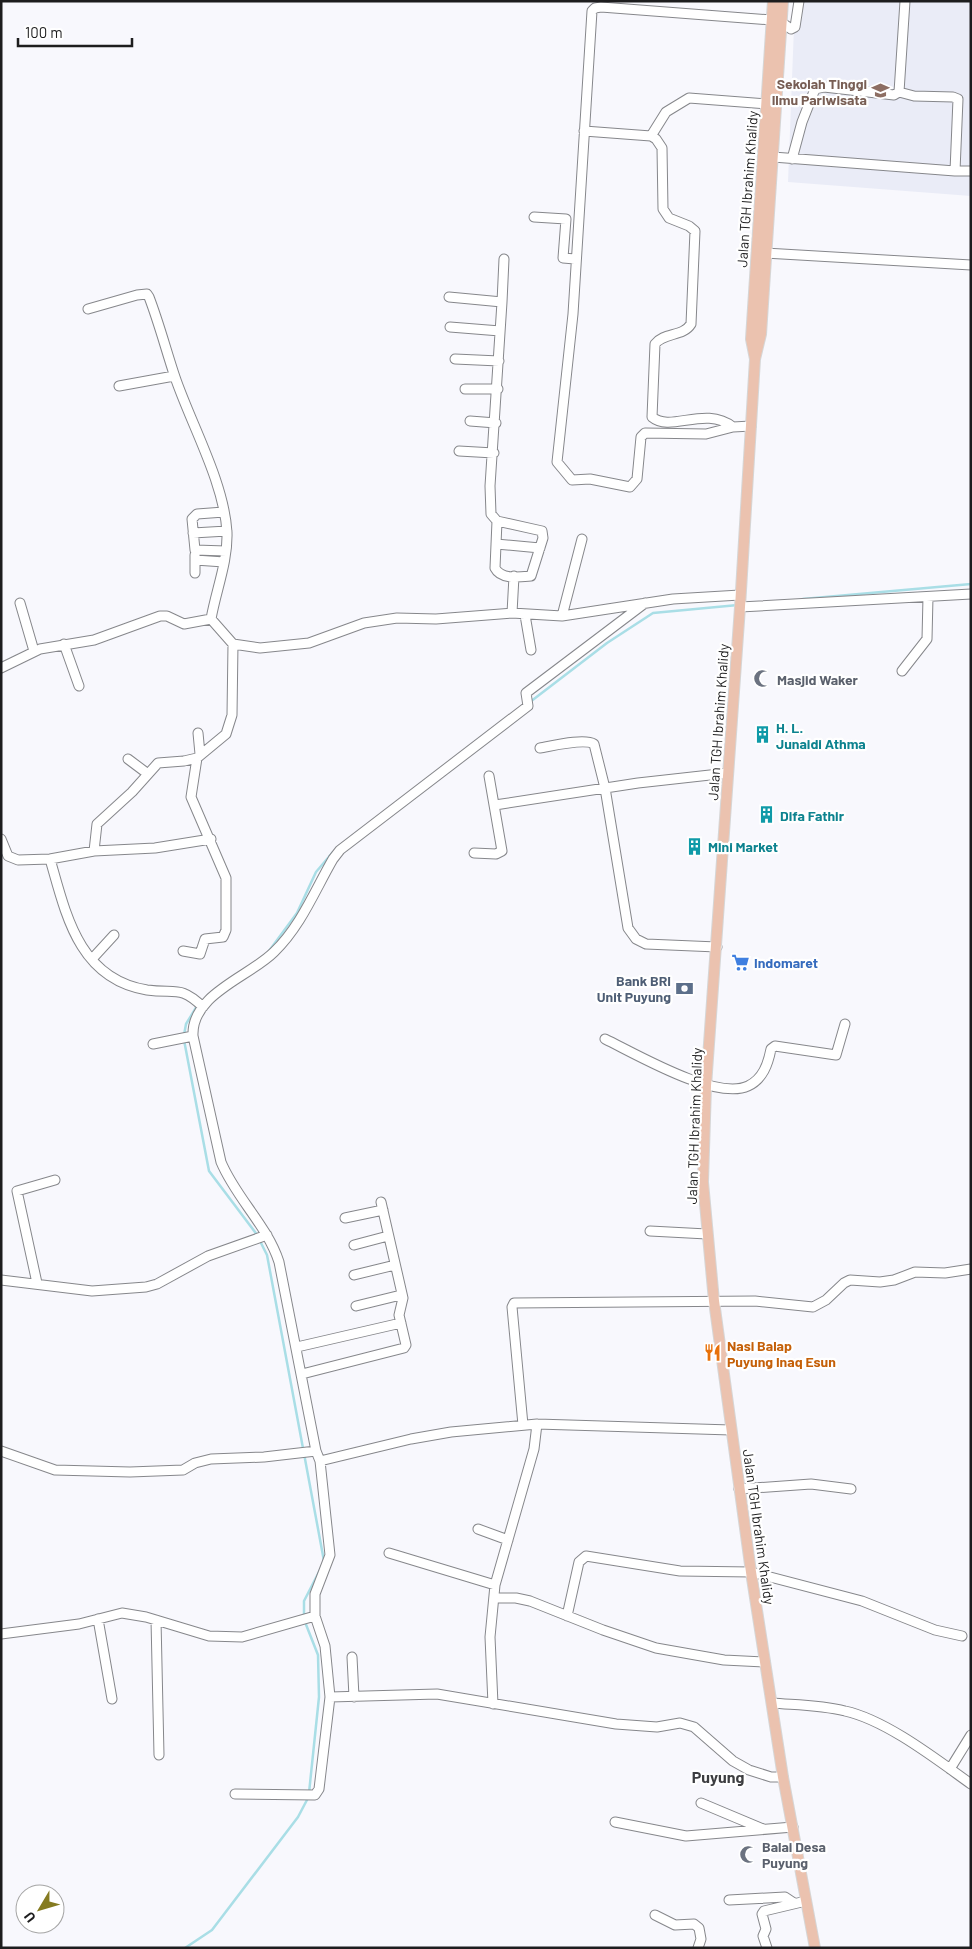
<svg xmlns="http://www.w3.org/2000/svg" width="972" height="1949" viewBox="0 0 972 1949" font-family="Barlow,sans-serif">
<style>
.built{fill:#eaecf7}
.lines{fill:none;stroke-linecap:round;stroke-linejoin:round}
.stream{stroke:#a9dee6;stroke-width:2.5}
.minor-casing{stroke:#86878b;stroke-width:11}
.major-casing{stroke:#d6d6d6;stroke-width:12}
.minor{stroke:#fff;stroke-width:9}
.major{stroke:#ebc2af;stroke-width:10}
.labels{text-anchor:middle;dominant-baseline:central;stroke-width:4.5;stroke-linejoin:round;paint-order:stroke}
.education-label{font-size:14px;font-weight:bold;fill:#785e54;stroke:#fff;text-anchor:end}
.street-label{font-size:14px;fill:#1d1d1e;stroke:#fff}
.worship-label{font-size:14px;font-weight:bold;fill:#5b616d;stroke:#fff;text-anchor:start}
.culture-label{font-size:14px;font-weight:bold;fill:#0d838f;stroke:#fff;text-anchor:start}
.shop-label{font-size:14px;font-weight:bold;fill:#366cbe;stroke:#fff;text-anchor:start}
.service-label{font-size:14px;font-weight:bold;fill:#4e5e75;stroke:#fff;text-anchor:end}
.food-label{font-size:14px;font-weight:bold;fill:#c56008;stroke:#fff;text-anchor:start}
.quarter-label{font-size:16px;font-weight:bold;fill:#3c3d40;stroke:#fff}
</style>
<rect width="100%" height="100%" fill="#f8f8fd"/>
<path class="built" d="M 795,1 L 971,1 L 971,196 L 788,182 Z"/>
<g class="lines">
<path class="stream" d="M 803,599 L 971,584
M 530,702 L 607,643 L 653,613 L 738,605
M 269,951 L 297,913 L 316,872 L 333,852
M 184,1035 L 186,1024 L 197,1006
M 184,1040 L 209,1171 L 258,1236
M 260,1241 L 267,1255 L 324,1561
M 304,1616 L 304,1601 L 321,1568
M 305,1622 L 318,1655 L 319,1697 L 309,1793
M 185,1948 L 212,1930 L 298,1817 L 308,1798"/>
<defs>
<path id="minor" d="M 584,131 L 651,136 L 656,139 L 662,148 L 663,209 L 669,218 L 689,226 L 695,231 L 691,324 C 683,337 664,332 655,344 L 652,417 C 671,433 705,405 733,427
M 651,136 L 666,112 L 689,98 L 766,104
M 773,157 L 955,171 L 958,99 L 953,97 L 914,96 L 899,92 L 905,1
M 792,159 L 802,122 L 815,89 L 824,87 L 894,95 L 899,92
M 955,171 L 971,171
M 534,217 L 566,219 L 563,258 L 575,259
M 765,253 L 971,265
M 449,297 L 502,302 L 490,486 L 491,514 L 497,521 L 495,568 C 501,580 520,577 531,576 L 543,538 L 542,531 L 497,521
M 502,302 L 504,259
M 88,309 L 137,295 L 147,294 L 149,297 C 159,323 166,350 175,377 C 191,424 224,482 227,532 C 228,562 216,590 211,619 L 233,644 L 260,648 L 309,643 L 364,623 L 397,618 L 436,619 L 512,613 L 562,616 L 673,599 L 740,595
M 450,327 L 500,331
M 455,359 L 499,361
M 119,386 L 174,376
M 465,389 L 498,389
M 470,421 L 496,423
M 751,426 L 733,427 L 706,434 L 645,433 L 641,437 L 637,479 L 630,487 L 590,479 L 572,480 L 557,462 L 573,314 L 592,11 L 595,8 L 601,7 L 772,20 L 781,22 L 791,29 L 795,27 L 799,1
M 459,451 L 494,453
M 224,512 L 197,514 L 192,519 L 195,550 L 226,551
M 193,533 L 227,531
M 496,544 L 540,548
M 195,560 L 224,562
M 195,573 L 195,555
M 20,603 L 34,651
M 740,607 L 971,594
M 512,613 L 514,576
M 525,615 L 531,650
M 562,616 L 582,539
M 64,644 L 79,686
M 1,668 L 40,649 L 94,640 L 160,616 L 167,616 L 184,624 L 211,619
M 902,671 L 927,639 L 928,597
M 198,733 L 200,754
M 540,748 C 552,746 584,738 594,744 L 605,788 L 628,928 L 636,939 L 646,944 L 717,947
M 128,759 L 148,774
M 495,805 L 638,783 L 728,773
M 1,839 L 8,856 L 18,860 L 50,859 L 94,851 L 155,848 L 211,839
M 94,851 L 97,824 L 132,792 L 158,763 L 184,761 L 197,758 L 226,734 L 232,715 L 233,644
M 474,853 L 496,854 L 502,851 L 489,776
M 50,859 C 66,915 79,979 147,990 C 176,994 180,985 203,1007
M 183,951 L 200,954 L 205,939 L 223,937 L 226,930 L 226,878 L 191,797 L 197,758
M 92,959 L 114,935
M 605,1039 C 636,1054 716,1101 748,1086 C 763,1079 768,1064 771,1049 L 775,1046 L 836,1055 L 845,1024
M 153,1044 L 193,1036
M 345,1218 L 383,1210
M 650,1231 L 707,1234
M 354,1245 L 388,1236
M 354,1275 L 395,1265
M 1,1280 L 92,1291 L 146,1287 L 157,1284 L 208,1256 L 267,1235
M 37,1283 L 17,1191 L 55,1180
M 356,1306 L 401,1295
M 297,1347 L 401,1323
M 302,1374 L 404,1348 L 406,1345 L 399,1315 L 403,1298 L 381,1202
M 523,1425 L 512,1307 L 514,1303 L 755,1301 L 813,1307 L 826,1300 L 844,1283 L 850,1280 L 880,1282 L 894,1280 L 915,1272 L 945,1273 L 971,1269
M 1,1451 L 55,1470 L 130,1472 L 183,1470 L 195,1463 L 211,1459 L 264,1457 L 316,1451
M 320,1461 L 316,1451 L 279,1262 C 267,1225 236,1198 221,1162 L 193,1036 C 191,994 249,977 274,952 C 301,926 315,890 333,859 L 340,850 L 528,706 L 526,693 L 645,603
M 739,1489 L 811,1484 L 851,1489
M 478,1529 L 508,1540
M 389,1553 L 495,1585
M 494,1598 L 516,1598 L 530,1601 L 603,1630 L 656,1648 L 724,1660 L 765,1662
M 567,1616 L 579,1562 L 586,1556 L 680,1571 L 751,1572 L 862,1601 L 935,1630 L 962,1636
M 98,1619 L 112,1699
M 156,1620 L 159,1755
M 1,1634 L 79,1624 L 122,1613 L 146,1617 L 209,1636 L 242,1637 L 315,1616 L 315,1594 L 330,1555 L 320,1461 L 411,1439 L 451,1432 L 537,1424 L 731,1430
M 352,1657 L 354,1697
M 330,1697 L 437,1694 L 616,1724 L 657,1727 L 680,1723 L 694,1727 L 733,1761 L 749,1770 L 771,1777 L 783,1777
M 772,1703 C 796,1705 821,1705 845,1711 C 886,1720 936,1759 971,1784
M 493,1704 L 490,1637 L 495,1585 L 534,1449 L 537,1424
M 950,1769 L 971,1735
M 235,1794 L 315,1795 L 319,1789 L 330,1697 L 325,1646 L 315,1616
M 701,1803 L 763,1829
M 615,1822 L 686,1836 L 793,1827
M 729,1900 L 785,1897 L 794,1903
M 655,1915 L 675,1925 L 694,1924 L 699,1928 L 701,1939 L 698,1948
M 767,1948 L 763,1936 L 766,1929 L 762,1914 L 764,1911 L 806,1901"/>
<path id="major" d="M 783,1 L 761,334 L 755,359 L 740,607 L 706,1086 L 703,1182 L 714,1301 L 751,1572 L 783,1777 L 815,1948
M 755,359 L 751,339 L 773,1"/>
</defs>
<use href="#minor" class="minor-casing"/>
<use href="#major" class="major-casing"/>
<use href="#minor" class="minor"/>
<use href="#major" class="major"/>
</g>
<defs>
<symbol id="school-bare" viewBox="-9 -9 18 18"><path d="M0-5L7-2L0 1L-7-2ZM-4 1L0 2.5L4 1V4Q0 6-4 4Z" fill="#8d6e63" stroke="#fff" stroke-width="2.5" paint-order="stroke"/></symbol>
<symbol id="mosque-bare" viewBox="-9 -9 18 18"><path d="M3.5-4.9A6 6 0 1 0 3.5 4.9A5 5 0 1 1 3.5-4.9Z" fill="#6b7280" stroke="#fff" stroke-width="2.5" paint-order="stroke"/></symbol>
<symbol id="building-bare" viewBox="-9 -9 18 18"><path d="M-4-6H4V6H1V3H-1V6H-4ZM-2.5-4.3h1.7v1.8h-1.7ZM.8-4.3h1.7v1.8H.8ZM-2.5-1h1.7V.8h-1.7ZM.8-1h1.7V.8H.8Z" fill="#0f9aa8" stroke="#fff" stroke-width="2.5" paint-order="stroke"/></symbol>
<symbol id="supermarket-bare" viewBox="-9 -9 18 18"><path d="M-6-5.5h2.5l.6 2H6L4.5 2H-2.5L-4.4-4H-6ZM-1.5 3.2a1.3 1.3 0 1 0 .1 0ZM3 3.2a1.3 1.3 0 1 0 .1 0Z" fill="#3f7fe0" stroke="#fff" stroke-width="2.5" paint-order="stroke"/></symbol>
<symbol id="bank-bare" viewBox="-9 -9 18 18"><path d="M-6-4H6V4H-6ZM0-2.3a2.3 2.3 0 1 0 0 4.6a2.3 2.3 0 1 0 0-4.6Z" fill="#5c6f8a" stroke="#fff" stroke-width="2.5" paint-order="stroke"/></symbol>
<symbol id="restaurant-bare" viewBox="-9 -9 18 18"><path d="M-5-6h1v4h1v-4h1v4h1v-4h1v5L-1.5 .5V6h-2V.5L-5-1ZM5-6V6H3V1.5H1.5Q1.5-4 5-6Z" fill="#e8710a" stroke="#fff" stroke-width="2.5" paint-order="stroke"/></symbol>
</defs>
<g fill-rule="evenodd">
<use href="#school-bare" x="868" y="78" width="25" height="25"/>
<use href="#mosque-bare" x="750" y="666" width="25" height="25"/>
<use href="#building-bare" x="750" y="722" width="25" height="25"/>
<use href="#building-bare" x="754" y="802" width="25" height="25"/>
<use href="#building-bare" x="682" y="834" width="25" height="25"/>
<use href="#supermarket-bare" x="728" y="950" width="25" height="25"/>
<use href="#bank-bare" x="672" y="976" width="25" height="25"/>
<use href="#restaurant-bare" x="700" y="1340" width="25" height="25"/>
<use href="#mosque-bare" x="736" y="1842" width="25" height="25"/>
</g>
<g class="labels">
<g class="education-label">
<text x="867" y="83">Sekolah Tinggi<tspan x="867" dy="16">Ilmu Pariwisata</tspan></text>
</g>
<g class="street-label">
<text transform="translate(747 189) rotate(-86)">Jalan TGH Ibrahim Khalidy</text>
<text transform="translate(718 722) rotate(-86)">Jalan TGH Ibrahim Khalidy</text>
<text transform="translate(694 1126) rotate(-88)">Jalan TGH Ibrahim Khalidy</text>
<text transform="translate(759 1527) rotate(82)">Jalan TGH Ibrahim Khalidy</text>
</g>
<g class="worship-label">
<text x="777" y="679">Masjid Waker</text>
<text x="762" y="1846">Balai Desa<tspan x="762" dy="16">Puyung</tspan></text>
</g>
<g class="culture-label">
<text x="776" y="727">H. L.<tspan x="776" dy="16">Junaidi Athma</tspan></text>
<text x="780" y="815">Difa Fathir</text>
<text x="708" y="846">Mini Market</text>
</g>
<g class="shop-label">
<text x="754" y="962">Indomaret</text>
</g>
<g class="service-label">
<text x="671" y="980">Bank BRI<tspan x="671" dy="16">Unit Puyung</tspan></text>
</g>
<g class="food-label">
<text x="727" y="1345">Nasi Balap<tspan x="727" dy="16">Puyung Inaq Esun</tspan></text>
</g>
<g class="quarter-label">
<text x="718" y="1776">Puyung</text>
</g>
</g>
<rect width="972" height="1949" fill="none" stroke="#1d1d1e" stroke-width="5"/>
<g transform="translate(40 1909) rotate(232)"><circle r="24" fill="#ffffff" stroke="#a5a5a5"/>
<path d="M0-4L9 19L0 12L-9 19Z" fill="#857b21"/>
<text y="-8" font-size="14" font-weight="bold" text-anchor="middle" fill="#1d1d1e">U</text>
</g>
<path d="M18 38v8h114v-8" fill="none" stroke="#1d1d1e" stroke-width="2.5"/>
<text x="25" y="38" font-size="15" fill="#1d1d1e" stroke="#ffffff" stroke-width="4" paint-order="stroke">100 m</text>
</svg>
